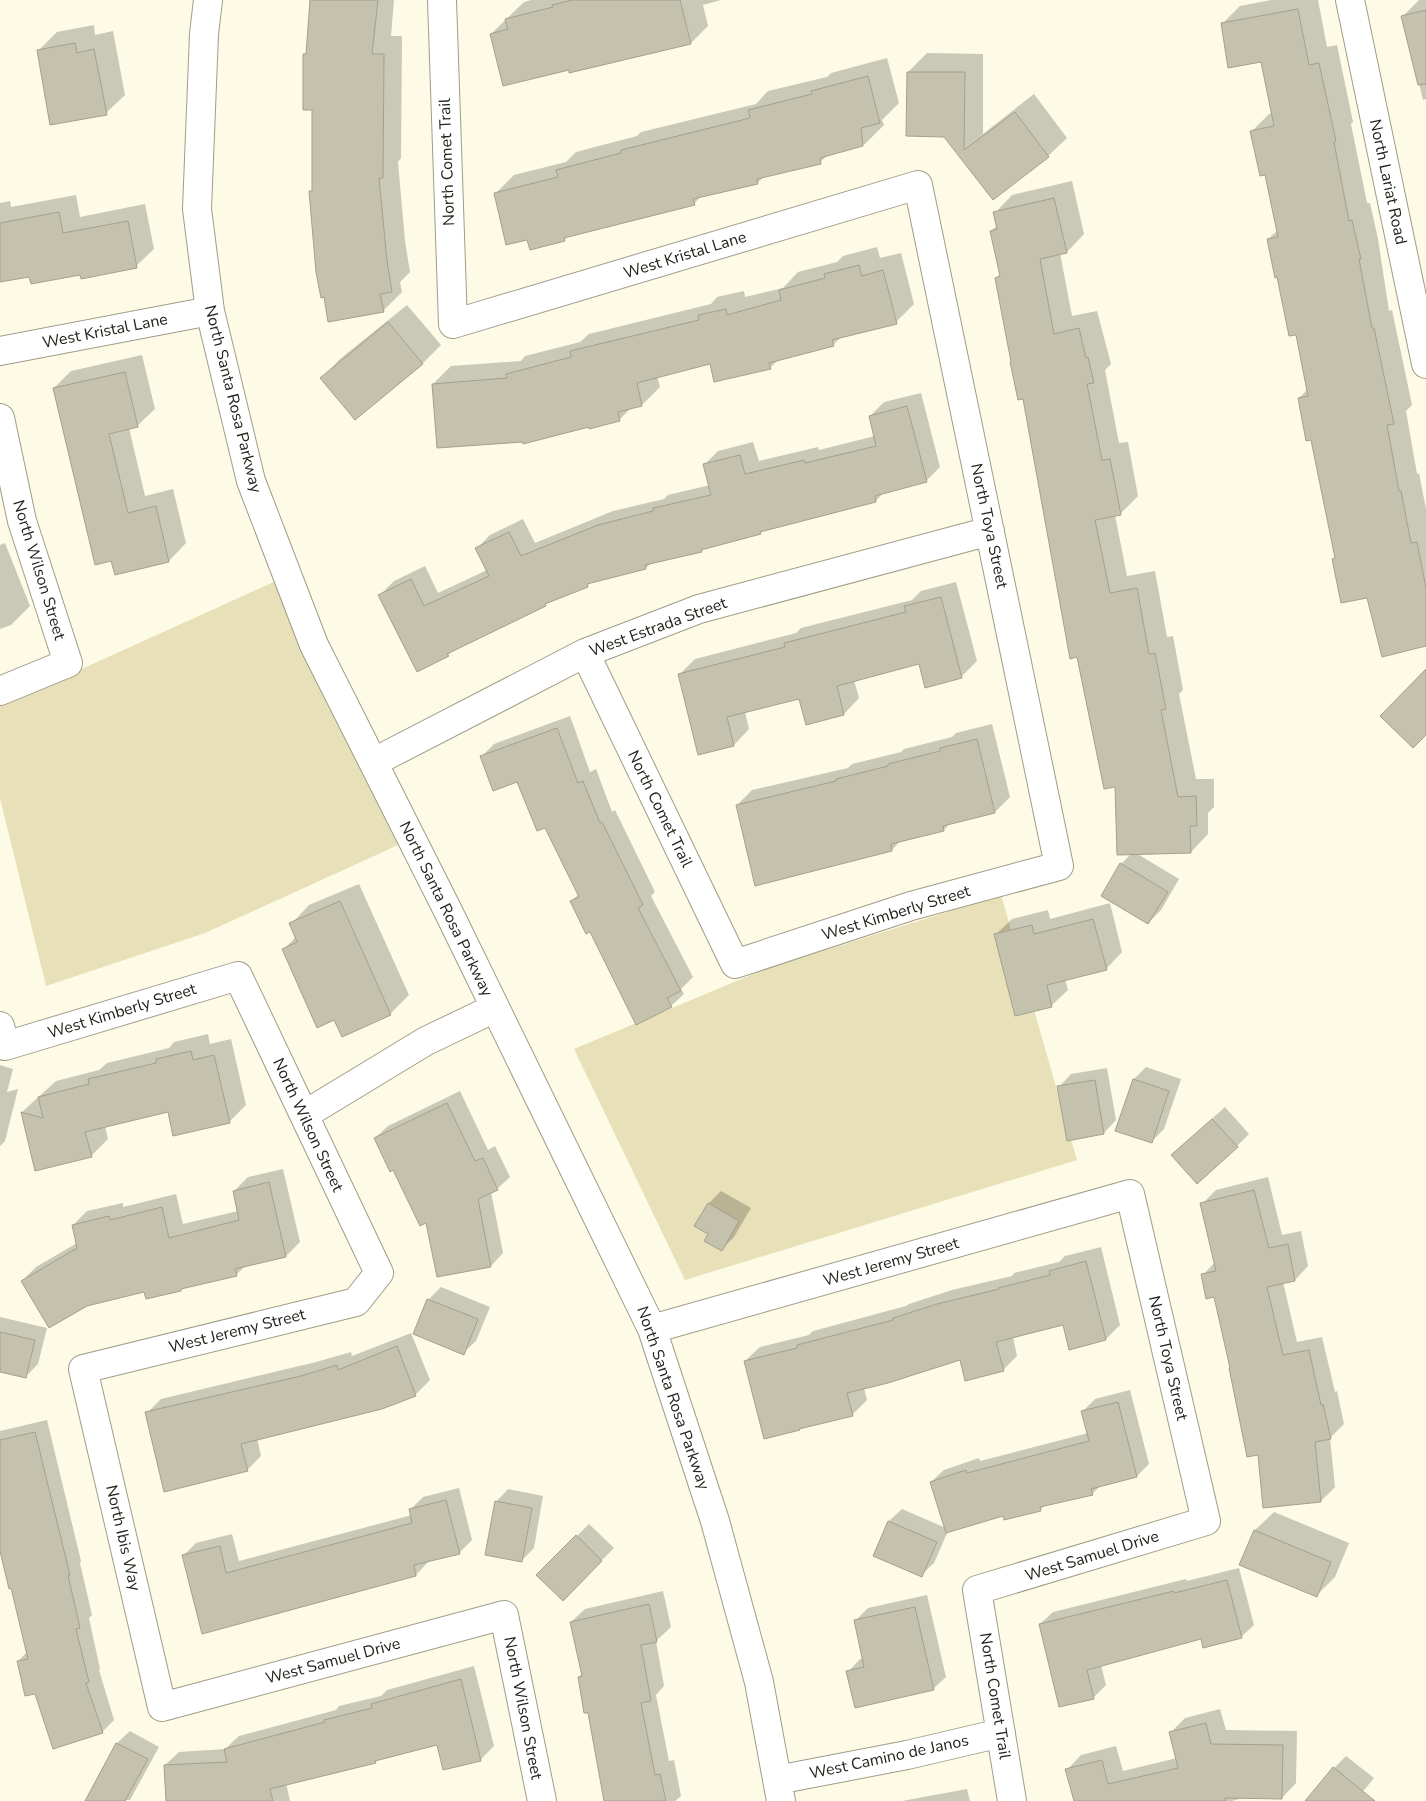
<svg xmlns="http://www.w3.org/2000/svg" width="1426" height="1801" viewBox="0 0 1426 1801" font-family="'Nunito Sans',sans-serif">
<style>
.green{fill:#e8e0b8}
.shadow{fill:#0003}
.building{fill:#c4c1ad;stroke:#a3a08d}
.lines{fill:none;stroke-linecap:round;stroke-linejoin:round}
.minor-casing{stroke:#a09c89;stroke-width:30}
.minor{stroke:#fff;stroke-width:28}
.labels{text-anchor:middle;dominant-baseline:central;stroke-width:4;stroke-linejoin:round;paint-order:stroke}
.street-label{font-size:16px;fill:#23221b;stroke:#fff}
</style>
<rect width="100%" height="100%" fill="#fdfae5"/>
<path class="green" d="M 276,581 L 398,845 L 205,933 L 46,986 L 0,798 L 0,706 Z
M 1001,895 L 1077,1160 L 685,1280 L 574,1049 L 763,970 Z"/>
<path class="shadow" d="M 312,0 L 394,0 L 391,36 L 402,36 L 401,158 L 398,162 L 405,241 L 410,272 L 400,282 L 402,292 L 383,311 L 310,192 L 313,189 L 314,109 L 305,54 L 307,52 Z
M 531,0 L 721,0 L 703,5 L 708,26 L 691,43 L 570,69 L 491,34 L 524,2 Z
M 1271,0 L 1318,0 L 1327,47 L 1337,45 L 1353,122 L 1351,124 L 1367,203 L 1370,203 L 1378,239 L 1389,311 L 1392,310 L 1412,405 L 1406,411 L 1417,474 L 1419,473 L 1426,509 L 1426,644 L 1368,597 L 1333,559 L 1336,557 L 1312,439 L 1299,398 L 1308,389 L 1297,333 L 1268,239 L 1278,230 L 1266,174 L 1251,132 L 1269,114 L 1272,113 L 1262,60 L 1222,24 L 1240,6 Z
M 1419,0 L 1426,0 L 1426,99 L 1423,100 L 1403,16 Z
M 94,25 L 95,35 L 113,31 L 125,95 L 106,113 L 38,51 L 57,32 Z
M 927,53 L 983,54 L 983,134 L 1034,94 L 1067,138 L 1048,156 L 993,198 L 908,72 Z
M 887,58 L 899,103 L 882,120 L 884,125 L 865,144 L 829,154 L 820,162 L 765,176 L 757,183 L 701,196 L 694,204 L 569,235 L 564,240 L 528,238 L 495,194 L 514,175 L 566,162 L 576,152 L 637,136 L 641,132 L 756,104 L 768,91 L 827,77 L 831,73 Z
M 1072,181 L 1084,234 L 1067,252 L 1060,253 L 1072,316 L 1097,311 L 1111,364 L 1105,370 L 1119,443 L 1128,442 L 1138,496 L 1120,514 L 1115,515 L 1127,576 L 1155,571 L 1167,637 L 1173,636 L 1183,690 L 1179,694 L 1196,779 L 1214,779 L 1214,807 L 1208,813 L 1208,834 L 1191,852 L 1136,853 L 1179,879 L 1161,910 L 1148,923 L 1121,864 L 1132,853 L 1024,397 L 1013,361 L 996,278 L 1001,273 L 991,231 L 998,225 L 995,213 L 1012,195 Z
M 76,195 L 80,217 L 145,204 L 154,249 L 136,266 L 81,273 L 30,276 L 0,280 L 0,203 L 10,201 L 11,207 Z
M 877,247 L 880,258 L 901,253 L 914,304 L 896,322 L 842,336 L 833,345 L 779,359 L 770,368 L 710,363 L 657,376 L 660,387 L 642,405 L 632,407 L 619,420 L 590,426 L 433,384 L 451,366 L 521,361 L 525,356 L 580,342 L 589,334 L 711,304 L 717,297 L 744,291 L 745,297 L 783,288 L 798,272 L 837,262 L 843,256 Z
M 407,305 L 441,345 L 423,363 L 322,378 L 340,359 Z
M 142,355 L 155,409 L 137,426 L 129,428 L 145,496 L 173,489 L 186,543 L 169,561 L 116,574 L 54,388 L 71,371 Z
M 921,393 L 940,467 L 926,481 L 884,492 L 876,501 L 763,529 L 760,533 L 704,547 L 701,551 L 651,563 L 646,568 L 592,581 L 587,586 L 549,601 L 545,605 L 454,649 L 448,655 L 380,595 L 394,581 L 425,566 L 438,593 L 487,570 L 476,549 L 490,535 L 523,519 L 535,543 L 613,511 L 664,499 L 668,495 L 710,485 L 704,465 L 718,451 L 753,442 L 759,461 L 818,447 L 819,450 L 875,436 L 870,416 L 884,402 Z
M 5,543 L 30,606 L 11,625 L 0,629 L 0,545 Z
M 956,582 L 977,661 L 961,677 L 920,663 L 854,680 L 859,698 L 844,714 L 806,723 L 800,698 L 745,712 L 749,729 L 734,745 L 699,753 L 679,675 L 695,659 L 796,633 L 801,628 L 912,600 L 921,591 Z
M 570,716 L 590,772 L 596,769 L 612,812 L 615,810 L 655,892 L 651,896 L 693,977 L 681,989 L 684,994 L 671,1006 L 591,930 L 571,901 L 579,894 L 545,827 L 518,780 L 482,756 L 494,744 Z
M 992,724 L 1010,797 L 995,812 L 950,823 L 944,830 L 901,840 L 892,850 L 737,805 L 752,790 L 848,768 L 852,764 L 901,752 L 904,749 L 952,737 L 956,733 Z
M 359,884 L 409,995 L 390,1014 L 335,1018 L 284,949 L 296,937 L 291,924 L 309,905 Z
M 1110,903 L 1122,952 L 1106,969 L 1065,979 L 1068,990 L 1051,1006 L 995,935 L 1012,919 L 1048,910 L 1050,919 Z
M 208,1034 L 210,1044 L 231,1039 L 246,1105 L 229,1122 L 169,1110 L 105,1126 L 108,1139 L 91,1156 L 22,1112 L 56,1081 L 99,1070 L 107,1063 L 169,1048 L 174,1042 Z
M 0,1065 L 13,1069 L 7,1092 L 18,1089 L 5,1141 L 0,1146 Z
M 1146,1067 L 1181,1079 L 1164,1129 L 1152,1141 L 1134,1079 Z
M 1107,1068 L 1116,1120 L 1104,1133 L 1068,1139 L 1059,1087 L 1071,1074 Z
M 460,1091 L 488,1150 L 495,1146 L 510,1177 L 497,1189 L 491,1192 L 503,1253 L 491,1266 L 438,1276 L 427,1221 L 375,1138 L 388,1126 Z
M 1225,1107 L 1249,1134 L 1237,1146 L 1185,1143 Z
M 283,1169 L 300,1242 L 286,1256 L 246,1265 L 236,1275 L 183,1287 L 181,1290 L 145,1291 L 22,1281 L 36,1267 L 77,1243 L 73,1225 L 87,1211 L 123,1203 L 123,1207 L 176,1194 L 183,1224 L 238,1211 L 234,1191 L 248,1177 Z
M 1268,1177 L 1282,1235 L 1301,1231 L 1308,1266 L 1295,1280 L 1283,1282 L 1297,1342 L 1322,1337 L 1335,1392 L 1337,1391 L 1344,1424 L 1330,1438 L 1335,1487 L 1321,1501 L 1264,1507 L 1259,1453 L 1230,1368 L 1215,1296 L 1203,1275 L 1215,1262 L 1202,1204 L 1216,1190 Z
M 721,1191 L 751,1208 L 734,1237 L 722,1249 L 710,1233 L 708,1204 Z
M 1101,1247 L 1120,1325 L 1106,1339 L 1064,1324 L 1013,1337 L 1017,1356 L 1003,1370 L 961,1359 L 864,1388 L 867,1400 L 852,1415 L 802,1427 L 799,1429 L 745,1361 L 760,1347 L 809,1335 L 813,1331 L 906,1306 L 909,1304 L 952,1290 L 1012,1276 L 1014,1273 L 1059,1262 L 1065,1256 Z
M 441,1287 L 490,1307 L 476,1341 L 463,1353 L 428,1300 Z
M 0,1317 L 47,1328 L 38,1364 L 26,1376 L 0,1370 Z
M 411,1333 L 430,1380 L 416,1394 L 381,1408 L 257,1438 L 261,1456 L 247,1470 L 147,1413 L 161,1399 L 316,1362 L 351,1352 L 352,1356 Z
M 1130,1390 L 1149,1464 L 1137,1476 L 1101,1485 L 1092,1494 L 1045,1505 L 1040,1510 L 1004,1514 L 948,1531 L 934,1563 L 921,1575 L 875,1555 L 889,1521 L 902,1509 L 946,1528 L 931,1482 L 944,1470 L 979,1458 L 980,1461 L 1088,1433 L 1083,1411 L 1095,1399 Z
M 47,1420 L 81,1561 L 80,1563 L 92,1615 L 89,1618 L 100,1669 L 99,1670 L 114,1720 L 102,1732 L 36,1693 L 18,1661 L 27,1652 L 12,1587 L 0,1546 L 0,1431 Z
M 459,1488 L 472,1540 L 459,1553 L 428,1561 L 428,1562 L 416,1575 L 302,1605 L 299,1607 L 184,1555 L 196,1543 L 232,1534 L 239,1561 L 412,1515 L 410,1510 L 423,1497 Z
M 508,1489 L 543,1496 L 534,1548 L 522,1560 L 496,1502 Z
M 1274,1512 L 1349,1543 L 1335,1577 L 1316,1596 L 1255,1530 Z
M 589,1524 L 614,1548 L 563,1599 L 538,1575 Z
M 1239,1568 L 1254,1625 L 1241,1637 L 1202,1637 L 1101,1665 L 1106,1685 L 1093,1698 L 1040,1624 L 1053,1612 L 1186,1579 L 1187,1581 Z
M 663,1591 L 671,1627 L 656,1641 L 664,1686 L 656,1695 L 669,1761 L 674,1760 L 681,1796 L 675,1801 L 606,1801 L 589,1711 L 579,1677 L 583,1673 L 571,1622 L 585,1609 Z
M 927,1595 L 946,1677 L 933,1689 L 848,1672 L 860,1659 L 864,1658 L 856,1620 L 868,1608 Z
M 474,1666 L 494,1746 L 480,1760 L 438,1744 L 286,1783 L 290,1801 L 167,1801 L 165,1765 L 179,1752 L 225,1749 L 239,1736 L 336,1710 L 339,1706 L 381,1696 L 387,1690 Z
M 1220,1709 L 1226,1730 L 1297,1731 L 1296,1783 L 1282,1798 L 1247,1797 L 1232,1801 L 1075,1801 L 1067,1770 L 1081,1755 L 1116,1746 L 1123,1771 L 1177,1758 L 1170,1733 L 1185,1718 Z
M 130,1731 L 159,1747 L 130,1800 L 96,1801 L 88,1797 L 117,1743 Z
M 1346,1756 L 1374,1778 L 1355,1801 L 1307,1801 L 1334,1768 Z
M 967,1789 L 970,1801 L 902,1801 Z"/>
<path class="building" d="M 310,0 L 378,0 L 372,54 L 384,54 L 383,178 L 379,178 L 387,261 L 392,292 L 380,294 L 384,312 L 328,322 L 324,297 L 321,298 L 316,272 L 309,191 L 312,191 L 312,110 L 303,110 L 303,54 L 306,54 Z
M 572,0 L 680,0 L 691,44 L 569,73 L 569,70 L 503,86 L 490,34 L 508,29 L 505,19 L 553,7 L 552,5 Z
M 1298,9 L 1309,65 L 1319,63 L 1336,141 L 1334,142 L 1349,221 L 1352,220 L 1361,259 L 1359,259 L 1372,328 L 1374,328 L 1394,424 L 1387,425 L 1399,491 L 1401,491 L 1411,543 L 1417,542 L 1426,588 L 1426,646 L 1382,657 L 1367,598 L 1341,603 L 1332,559 L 1335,558 L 1311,440 L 1306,441 L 1298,398 L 1308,396 L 1296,335 L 1289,336 L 1277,277 L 1275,278 L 1267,239 L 1278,237 L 1265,175 L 1260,176 L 1250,131 L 1274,126 L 1261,62 L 1228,68 L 1221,23 Z
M 1426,10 L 1426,84 L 1418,85 L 1401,16 Z
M 75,43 L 77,53 L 94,49 L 107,115 L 50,125 L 37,50 Z
M 907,72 L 965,72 L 964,150 L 1015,112 L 1049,157 L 993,200 L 944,137 L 906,136 Z
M 868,76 L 880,123 L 861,128 L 863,146 L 820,158 L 821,164 L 757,179 L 758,184 L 693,199 L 695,205 L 564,238 L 565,241 L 530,250 L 527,240 L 506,245 L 494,193 L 558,177 L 556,170 L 621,153 L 621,150 L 750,118 L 748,110 L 812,94 L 811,91 Z
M 1054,198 L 1067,253 L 1040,259 L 1054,334 L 1079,328 L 1086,358 L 1088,357 L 1094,383 L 1087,384 L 1102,460 L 1110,459 L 1121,515 L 1095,520 L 1110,593 L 1137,588 L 1149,654 L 1155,653 L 1166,709 L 1161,710 L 1178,797 L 1196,796 L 1197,826 L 1190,826 L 1191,853 L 1117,855 L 1115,787 L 1104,789 L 1077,657 L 1070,659 L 1023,399 L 1018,400 L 1010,362 L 1011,362 L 995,278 L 1000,276 L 990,231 L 997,229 L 993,212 Z
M 59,212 L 63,233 L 128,221 L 137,268 L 81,279 L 80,275 L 31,284 L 29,277 L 0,282 L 0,223 Z
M 859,265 L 862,276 L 883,270 L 897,324 L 832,340 L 834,346 L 769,363 L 771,369 L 714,382 L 710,364 L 637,383 L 642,406 L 618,412 L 620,421 L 589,429 L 589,427 L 523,444 L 523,442 L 437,448 L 432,384 L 507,378 L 506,374 L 571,357 L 570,351 L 699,320 L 698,315 L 726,309 L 727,315 L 781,300 L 779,290 L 825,278 L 824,274 Z
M 388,322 L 423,364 L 355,420 L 320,378 Z
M 125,372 L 138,427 L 109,434 L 128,513 L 156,506 L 169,562 L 115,575 L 111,561 L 95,565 L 53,388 Z
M 907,406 L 927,482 L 875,496 L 876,502 L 760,532 L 761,534 L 701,550 L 702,552 L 645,565 L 646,569 L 587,584 L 588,587 L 545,604 L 546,606 L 447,654 L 449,656 L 417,672 L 378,595 L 411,579 L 424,606 L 489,576 L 475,548 L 509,532 L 521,556 L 598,525 L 653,511 L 653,508 L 711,495 L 703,464 L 740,455 L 745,474 L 804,460 L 805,463 L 876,446 L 869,416 Z
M 941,597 L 962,678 L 925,688 L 919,664 L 837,686 L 844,715 L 806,725 L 799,699 L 727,717 L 734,746 L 698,755 L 678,674 L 785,647 L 784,643 L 906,612 L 904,606 Z
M 1426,669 L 1426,735 L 1413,748 L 1380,716 Z
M 557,728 L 578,783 L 583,781 L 600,823 L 602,822 L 643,905 L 638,908 L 681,991 L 667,998 L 672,1007 L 636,1025 L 590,932 L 586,934 L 570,901 L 579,897 L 545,828 L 537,831 L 517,782 L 493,791 L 480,756 Z
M 977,739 L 995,813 L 943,826 L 944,831 L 891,844 L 892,851 L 755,886 L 736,805 L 836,781 L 836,779 L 888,766 L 888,764 L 940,751 L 940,748 Z
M 1120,863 L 1168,892 L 1148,924 L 1101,896 Z
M 340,901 L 391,1015 L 342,1037 L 334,1020 L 317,1028 L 282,949 L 297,942 L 289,923 Z
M 1093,919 L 1107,970 L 1047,985 L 1052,1007 L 1015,1016 L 994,934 L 1032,925 L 1034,934 Z
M 191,1051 L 193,1060 L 214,1055 L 230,1123 L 173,1136 L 168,1112 L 85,1132 L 92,1157 L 35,1171 L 21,1112 L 43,1118 L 38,1097 L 89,1084 L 88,1079 L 156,1063 L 156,1059 Z
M 1133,1079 L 1169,1091 L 1152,1143 L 1115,1131 Z
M 1095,1080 L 1104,1134 L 1067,1141 L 1057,1086 Z
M 447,1103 L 475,1161 L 483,1158 L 498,1190 L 478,1199 L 491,1267 L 437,1277 L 426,1223 L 420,1226 L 393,1170 L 390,1172 L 374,1138 Z
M 1212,1119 L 1238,1147 L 1197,1184 L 1171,1155 Z
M 269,1182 L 286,1257 L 235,1269 L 237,1276 L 181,1289 L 181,1291 L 146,1299 L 144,1292 L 87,1306 L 49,1328 L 21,1281 L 77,1248 L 72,1225 L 109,1216 L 110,1220 L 162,1207 L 169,1238 L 239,1220 L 233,1191 Z
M 1254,1190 L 1269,1248 L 1288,1244 L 1295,1281 L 1267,1287 L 1283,1355 L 1309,1350 L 1321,1405 L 1323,1404 L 1331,1439 L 1315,1442 L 1321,1502 L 1263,1508 L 1258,1455 L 1247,1457 L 1229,1368 L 1230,1368 L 1214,1297 L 1206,1299 L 1201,1274 L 1216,1271 L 1200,1203 Z
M 708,1203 L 739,1221 L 722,1251 L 704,1241 L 708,1234 L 694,1226 Z
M 1086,1261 L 1106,1340 L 1069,1350 L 1063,1325 L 996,1342 L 1004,1371 L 965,1381 L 960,1360 L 888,1383 L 847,1393 L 853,1416 L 799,1429 L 800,1430 L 764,1439 L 744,1361 L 797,1348 L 797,1345 L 893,1320 L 893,1318 L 937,1304 L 999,1289 L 998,1288 L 1050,1275 L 1049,1271 Z
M 427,1299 L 478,1319 L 464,1355 L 413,1334 Z
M 0,1332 L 35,1340 L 26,1378 L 0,1372 Z
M 397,1346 L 416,1396 L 382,1409 L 241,1444 L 248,1471 L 164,1492 L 145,1412 L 301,1376 L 337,1365 L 338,1370 Z
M 1118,1402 L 1137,1477 L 1091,1489 L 1093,1495 L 1040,1507 L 1041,1511 L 1004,1520 L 1003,1516 L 946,1533 L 930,1482 L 966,1470 L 967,1473 L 1089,1441 L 1081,1411 Z
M 35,1432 L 70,1575 L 68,1575 L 80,1628 L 76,1629 L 89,1682 L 86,1683 L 103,1733 L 53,1749 L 35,1694 L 25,1696 L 17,1661 L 28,1659 L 11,1588 L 9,1589 L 0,1551 L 0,1440 Z
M 446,1500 L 460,1554 L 414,1565 L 416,1576 L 202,1634 L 182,1555 L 220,1546 L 226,1573 L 412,1523 L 409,1509 Z
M 495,1501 L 532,1508 L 522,1562 L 485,1555 Z
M 888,1521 L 937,1542 L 922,1577 L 873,1556 Z
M 1254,1530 L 1331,1562 L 1317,1597 L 1239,1565 Z
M 576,1535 L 602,1561 L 563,1601 L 536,1575 Z
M 1227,1580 L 1242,1638 L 1203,1648 L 1201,1639 L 1087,1670 L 1094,1699 L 1059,1707 L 1039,1624 L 1174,1591 L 1174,1593 Z
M 649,1604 L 657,1642 L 641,1645 L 651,1701 L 641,1703 L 655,1775 L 660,1774 L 666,1801 L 604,1801 L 588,1713 L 584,1713 L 578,1677 L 582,1676 L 570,1622 Z
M 915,1607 L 934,1690 L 855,1708 L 846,1671 L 864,1667 L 854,1620 Z
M 461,1679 L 481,1761 L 443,1770 L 437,1745 L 375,1761 L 376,1763 L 270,1789 L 273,1801 L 166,1801 L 164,1765 L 227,1762 L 224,1749 L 325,1722 L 324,1720 L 372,1708 L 371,1704 Z
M 1206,1723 L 1211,1744 L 1283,1745 L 1282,1799 L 1225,1798 L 1226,1801 L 1074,1801 L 1065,1769 L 1102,1760 L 1108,1784 L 1178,1768 L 1169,1732 Z
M 116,1743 L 148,1759 L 125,1801 L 85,1801 Z
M 1333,1767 L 1375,1801 L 1305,1801 Z"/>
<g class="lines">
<defs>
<path id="minor" d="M 208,0 L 204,34 L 197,209 L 210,311 L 251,481 L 314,645 L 448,911 L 652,1329 L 715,1521 L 759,1682 L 781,1801
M 442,0 L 453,324 L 918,185 L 1059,866 L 911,906 L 735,964 L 585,653
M 1350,0 L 1426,364
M 0,351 L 210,311
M 0,418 L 22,521 L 68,663 L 0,691
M 374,762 L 585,653 L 699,609 L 990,531
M 0,1026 L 5,1046 L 238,976 L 379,1273 L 356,1302 L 83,1369 L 162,1707 L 504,1615 L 542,1801
M 304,1115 L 426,1041 L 495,1008
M 652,1329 L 1130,1194 L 1206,1521 L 977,1590 L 1012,1801
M 777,1780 L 907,1755 L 1001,1733"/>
</defs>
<use href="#minor" class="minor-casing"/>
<use href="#minor" class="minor"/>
</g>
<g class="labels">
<g class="street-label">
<text transform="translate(447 162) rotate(-92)">North Comet Trail</text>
<text transform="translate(1388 182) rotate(78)">North Lariat Road</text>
<text transform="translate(685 255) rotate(-17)">West Kristal Lane</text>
<text transform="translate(105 331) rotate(-11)">West Kristal Lane</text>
<text transform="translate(233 399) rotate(76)">North Santa Rosa Parkway</text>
<text transform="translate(989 526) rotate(78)">North Toya Street</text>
<text transform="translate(39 570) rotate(73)">North Wilson Street</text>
<text transform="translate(658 627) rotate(-20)">West Estrada Street</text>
<text transform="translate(660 809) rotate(64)">North Comet Trail</text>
<text transform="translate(446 909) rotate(64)">North Santa Rosa Parkway</text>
<text transform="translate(896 913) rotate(-17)">West Kimberly Street</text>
<text transform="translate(122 1011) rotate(-17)">West Kimberly Street</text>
<text transform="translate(308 1125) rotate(65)">North Wilson Street</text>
<text transform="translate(891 1262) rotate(-16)">West Jeremy Street</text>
<text transform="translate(237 1331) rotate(-14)">West Jeremy Street</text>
<text transform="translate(1168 1358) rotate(77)">North Toya Street</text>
<text transform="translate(673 1398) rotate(71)">North Santa Rosa Parkway</text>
<text transform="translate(123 1538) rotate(77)">North Ibis Way</text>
<text transform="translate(1092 1556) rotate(-17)">West Samuel Drive</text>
<text transform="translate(333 1661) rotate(-15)">West Samuel Drive</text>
<text transform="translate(995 1696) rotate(81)">North Comet Trail</text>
<text transform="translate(523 1708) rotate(79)">North Wilson Street</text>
<text transform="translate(889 1757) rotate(-12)">West Camino de Janos</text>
</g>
</g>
</svg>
